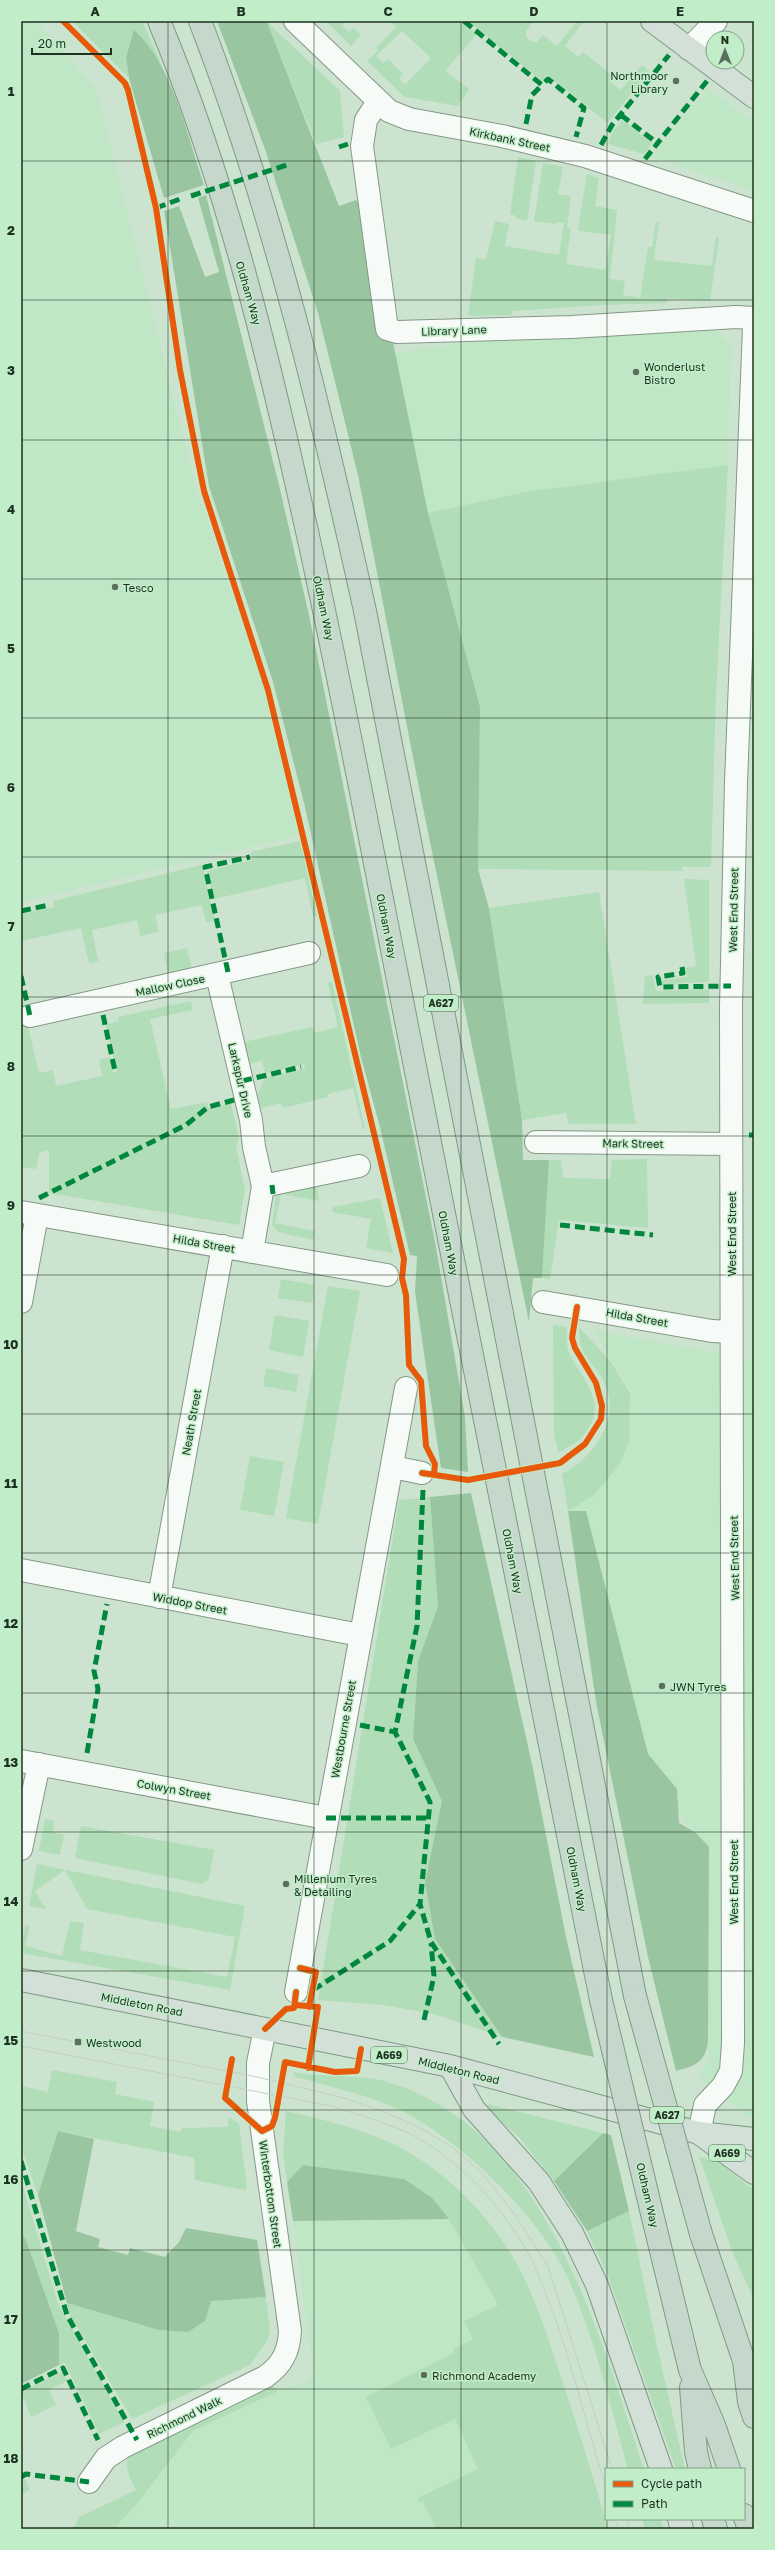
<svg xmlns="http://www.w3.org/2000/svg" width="775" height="2550" viewBox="0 0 775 2550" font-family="'Golos Text',sans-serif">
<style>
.built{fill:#bfe6c5}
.green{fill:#b1ddb8;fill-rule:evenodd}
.forest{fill:#9ac5a1}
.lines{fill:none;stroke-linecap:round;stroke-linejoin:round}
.minor-casing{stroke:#859888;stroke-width:24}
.primary-casing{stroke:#7e9a85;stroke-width:24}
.trunk-casing{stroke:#7e9a85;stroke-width:24}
.minor{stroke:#f7fbf8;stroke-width:22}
.primary{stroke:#d3e0d7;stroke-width:22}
.trunk{stroke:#c6d7cc;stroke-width:22}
.tram{stroke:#c6cdc7;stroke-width:1}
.trunk-bridge-casing{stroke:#7e9a85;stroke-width:24;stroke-linecap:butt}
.trunk-bridge{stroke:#c6d7cc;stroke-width:22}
.quiet{stroke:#00873e;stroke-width:5;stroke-dasharray:10 5;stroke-linecap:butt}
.cycleway-casing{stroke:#c1eec8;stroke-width:8}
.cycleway{stroke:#e8590c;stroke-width:6}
.grid{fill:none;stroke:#1e3022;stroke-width:1;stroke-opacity:0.55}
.poi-dot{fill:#5b6f5f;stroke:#c1eec8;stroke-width:1.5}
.labels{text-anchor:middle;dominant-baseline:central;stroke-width:3;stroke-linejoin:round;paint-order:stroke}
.shield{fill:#c1eec8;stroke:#4f6954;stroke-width:1}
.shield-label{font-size:10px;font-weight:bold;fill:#1e3022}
.poi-label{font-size:11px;fill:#1e3022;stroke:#c1eec8;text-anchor:start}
.street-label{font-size:11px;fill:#1e3022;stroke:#c1eec8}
.neatline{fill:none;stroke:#1e3022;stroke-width:1.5}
.grid-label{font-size:13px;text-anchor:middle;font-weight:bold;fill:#1e3022}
</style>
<rect width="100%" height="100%" fill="#cce4cf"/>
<path class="built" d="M 21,21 L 35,21 L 96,88 L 194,481 L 270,707 L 298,835 L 21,902 Z
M 707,88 L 754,122 L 754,190 L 651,157 Z
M 713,327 L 731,345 L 728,465 L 526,492 L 428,513 L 395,353 L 470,342 Z
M 594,1330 L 754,1360 L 754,2117 L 747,2116 L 700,2078 L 708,2056 L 709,1847 L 647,1780 L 570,1495 L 629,1414 L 629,1388 Z
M 449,2219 L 539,2379 L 588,2529 L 114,2529 L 139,2501 L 193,2431 L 278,2391 L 308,2380 L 313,2372 L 293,2221 Z"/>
<path class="green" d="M 72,21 L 142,21 L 162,65 L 143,38 L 126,58 L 129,78 Z
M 326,21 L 346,21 L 342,25 L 349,32 L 354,28 L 361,35 L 351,46 Z
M 390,21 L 461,21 L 477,34 L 445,71 L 469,89 L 458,106 L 405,97 L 367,61 L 378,50 L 376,48 L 396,27 ZM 402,31 L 431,58 L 405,85 L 399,79 L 403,74 L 388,59 L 383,63 L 376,56 Z
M 468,21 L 534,21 L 526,31 L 526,37 L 533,42 L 537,42 L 543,35 L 557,46 L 577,21 L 584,21 L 565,46 L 578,57 L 583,52 L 613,76 L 609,81 L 621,90 L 642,65 L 649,71 L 608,123 L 547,75 L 542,81 Z
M 267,22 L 340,91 L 344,137 L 316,144 Z
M 623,120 L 652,143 L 644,154 L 608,144 L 614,129 Z
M 518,157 L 536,161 L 527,221 L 516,218 L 516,216 L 510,214 Z
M 543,163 L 563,167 L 558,194 L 571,196 L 567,227 L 571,228 L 566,264 L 605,270 L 611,235 L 579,231 L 578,229 L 587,174 L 599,178 L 595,206 L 617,210 L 610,279 L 625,281 L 623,295 L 640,298 L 648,247 L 652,247 L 656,222 L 659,222 L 654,260 L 712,266 L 716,237 L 719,238 L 710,301 L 668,298 L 667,303 L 602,305 L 513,311 L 512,315 L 468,316 L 476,258 L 486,259 L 495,221 L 509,224 L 505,246 L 559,255 L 564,223 L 557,222 L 556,224 L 534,221 Z
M 728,465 L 716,695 L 711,867 L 682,867 L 682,871 L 478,869 L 480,707 L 428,513 L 526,492 Z
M 300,841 L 317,916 L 313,916 L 305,878 L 214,899 L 207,871 L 252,860 L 251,852 Z
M 202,865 L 215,921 L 206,922 L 202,905 L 155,915 L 159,932 L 140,936 L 137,920 L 92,930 L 98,961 L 89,964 L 81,928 L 21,941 L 21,914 L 54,907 L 53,901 Z
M 684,879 L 709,880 L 709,982 L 662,984 L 662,980 L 687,977 L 686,968 L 696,966 Z
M 599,892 L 636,1124 L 569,1124 L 566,1113 L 522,1120 L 489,908 Z
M 187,948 L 193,974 L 179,977 L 174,972 L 168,973 L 164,953 Z
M 653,975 L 656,991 L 709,989 L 709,1003 L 643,1004 L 645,976 Z
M 332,982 L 365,1128 L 363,1129 L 353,1088 L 328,1094 L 328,1097 L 283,1108 L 281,1103 L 261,1108 L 257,1095 L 265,1078 L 305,1069 L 304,1064 L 265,1073 L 262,1061 L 249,1064 L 244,1042 L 312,1027 L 314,1033 L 338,1027 L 328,983 Z
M 21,997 L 39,1073 L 53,1070 L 56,1086 L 102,1076 L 99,1060 L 110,1057 L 113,1073 L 117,1072 L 106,1025 L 119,1021 L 118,1017 L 191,1001 L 193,1010 L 150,1019 L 171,1109 L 207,1102 L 209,1108 L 231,1103 L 239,1139 L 236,1147 L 245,1190 L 239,1225 L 49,1193 L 49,1150 L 39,1153 L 36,1169 L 21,1167 Z
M 754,1002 L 754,1129 L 753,1129 L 754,1012 Z
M 647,1159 L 648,1228 L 559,1220 L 550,1279 L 542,1278 L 549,1160 L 561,1160 L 563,1178 L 610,1179 L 612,1160 Z
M 316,1186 L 319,1201 L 281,1194 L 275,1223 L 315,1231 L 313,1240 L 278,1232 L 272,1225 L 276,1194 Z
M 380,1198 L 393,1253 L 366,1248 L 371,1219 L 332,1212 L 333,1207 Z
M 754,1219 L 754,1416 L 753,1415 Z
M 281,1279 L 315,1285 L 312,1303 L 278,1298 Z
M 328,1286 L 360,1291 L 318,1524 L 286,1518 Z
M 275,1315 L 309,1321 L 303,1357 L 269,1350 Z
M 553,1325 L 567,1327 C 566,1337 566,1348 571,1357 C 585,1383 609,1404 583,1436 C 577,1443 566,1448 558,1453 L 554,1432 Z
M 579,1327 L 611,1362 L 630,1393 L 629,1442 L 619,1465 L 594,1495 L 568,1511 L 562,1474 C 593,1458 621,1420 605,1384 C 595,1360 578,1359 579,1327 Z
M 266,1368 L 299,1375 L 296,1392 L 263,1386 Z
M 250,1456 L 284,1462 L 274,1516 L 240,1510 Z
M 430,1497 L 438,1606 L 418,1661 L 413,1739 L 442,1801 L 425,1882 L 435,1939 L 502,2037 L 434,2014 L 383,2005 L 318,2000 L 399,1500 Z
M 45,1819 L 54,1821 L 53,1832 L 64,1835 L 60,1855 L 39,1851 Z
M 81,1826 L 214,1850 L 209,1879 L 202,1884 L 75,1858 Z
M 37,1864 L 245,1906 L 230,1990 L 21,1953 L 25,1925 L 30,1926 L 25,1946 L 62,1956 L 70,1921 L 84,1923 L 80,1950 L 227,1977 L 235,1937 L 87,1909 L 65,1870 L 35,1891 L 46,1909 L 29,1906 Z
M 52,2070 L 117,2082 L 115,2094 L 154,2102 L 150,2126 L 180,2132 L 182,2128 L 228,2127 L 228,2117 L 239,2123 L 247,2189 L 243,2190 L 195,2180 L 194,2158 L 58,2131 L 38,2195 L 21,2147 L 21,2086 L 48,2092 Z
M 294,2072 C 324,2078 358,2074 384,2081 C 544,2125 598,2331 644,2469 L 628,2469 C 610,2405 595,2337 567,2276 C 537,2213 451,2129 386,2104 C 356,2092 324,2085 293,2076 Z
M 488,2104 L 603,2133 L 554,2181 L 519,2137 L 489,2111 Z
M 286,2111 C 326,2120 366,2130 403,2149 C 443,2171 481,2208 506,2246 C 529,2280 543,2323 556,2362 C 575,2417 592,2473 608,2529 L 436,2529 L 423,2501 L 419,2502 L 418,2498 L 478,2469 L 455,2419 L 391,2449 L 366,2397 L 454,2353 L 453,2349 L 473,2339 L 464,2321 L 498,2305 L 449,2219 L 303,2165 L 287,2182 L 283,2154 Z
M 699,2156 L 722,2165 L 754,2190 L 754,2300 L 732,2251 Z
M 21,2180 L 58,2304 L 124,2422 L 99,2434 L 65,2363 L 59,2365 L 59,2333 L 26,2240 L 21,2233 Z
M 629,2211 L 657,2346 L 685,2469 L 676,2469 L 608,2276 L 587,2231 Z
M 266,2297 L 270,2331 L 267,2341 L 250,2365 L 132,2419 L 70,2315 L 67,2303 L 159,2330 L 205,2321 L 211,2300 Z
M 63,2372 L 67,2381 L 49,2390 L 56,2405 L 31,2417 L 21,2392 Z
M 273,2385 L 278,2391 L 193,2431 L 139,2501 L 114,2529 L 73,2529 L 79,2517 L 136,2490 C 130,2477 123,2467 129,2454 Z
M 25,2479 L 30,2490 L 21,2494 L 21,2482 Z
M 642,2519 L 660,2519 L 664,2529 L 645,2529 Z"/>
<path class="forest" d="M 217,21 L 267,22 L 339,206 L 356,200 L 360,203 L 380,339 L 393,342 L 428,513 L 480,707 L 478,869 L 489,908 L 522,1120 L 523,1160 L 549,1160 L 542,1278 L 533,1278 L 529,1322 L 421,798 L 358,475 L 318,313 L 266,152 Z
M 134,30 C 172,62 188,138 204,185 L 164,198 L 129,78 L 126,58 Z
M 206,195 L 279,485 L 309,615 L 436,1247 L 465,1417 L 468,1472 L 441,1468 L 415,1292 L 417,1256 L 410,1255 L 380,1127 L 361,1057 L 304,803 L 273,682 L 209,486 L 164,211 L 179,206 L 205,277 L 219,272 L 198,198 Z
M 471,1493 L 532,1764 L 566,1937 L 594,2057 L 502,2037 L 435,1939 L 425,1882 L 442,1801 L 413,1739 L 418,1661 L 438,1606 L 430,1497 Z
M 568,1511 L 586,1511 L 648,1754 L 677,1789 L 679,1823 L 696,1833 L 709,1847 L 708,2043 C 704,2064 694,2066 676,2071 L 648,1957 L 596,1702 Z
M 58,2131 L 94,2139 L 76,2231 L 100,2239 L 98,2247 L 128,2255 L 130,2248 L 165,2257 L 179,2242 L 186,2228 L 257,2240 L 266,2297 L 211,2301 L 205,2321 L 188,2332 L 159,2330 L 67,2303 L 38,2195 Z
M 603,2133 L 611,2135 L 629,2211 L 587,2231 L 554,2181 Z
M 303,2165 L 404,2179 L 432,2198 L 449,2219 L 293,2221 L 287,2182 Z
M 21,2233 L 26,2240 L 59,2333 L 59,2365 L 21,2384 Z"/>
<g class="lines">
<defs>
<path id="minor" d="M 295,21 L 389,111 L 409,119 L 502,136 L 585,156 L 754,211
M 689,49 L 716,21
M 378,102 L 366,120 L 362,146 L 387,329 L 397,332 L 572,327 L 736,317 L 754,318
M 217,975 L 251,1120 L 254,1147 L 263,1186 L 252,1252
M 30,1016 L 309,953
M 536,1142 L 730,1144
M 263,1186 L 359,1166
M 21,1212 L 387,1275
M 21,1302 L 37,1215
M 543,1302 L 712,1331 L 731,1332
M 393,1467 L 422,1473
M 21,1570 L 360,1635
M 159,1597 L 223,1246
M 21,1761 L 326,1818
M 21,1849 L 39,1764
M 296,1992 L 406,1388
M 699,2133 L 705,2105 L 723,2086 L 731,2071 L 733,2043 L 731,1007 L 736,782 L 754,327
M 89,2482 L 106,2458 L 123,2447 L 265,2377 C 282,2365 289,2352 290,2331 L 258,2101 L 258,2063 L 265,2029"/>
<path id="primary" d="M 652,21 L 754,97
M 21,1980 L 450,2066 L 699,2133 L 754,2139
M 450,2066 L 474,2109 L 539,2182 L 572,2233 L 597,2285 L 661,2469
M 700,2134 L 754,2173
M 679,2519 L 682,2529"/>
<path id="trunk" d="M 159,21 C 223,174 264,338 300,500 C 331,636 357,772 384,909 C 455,1273 528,1636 601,2000
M 200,21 C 274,213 321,411 365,611 L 635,1996
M 655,2226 L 690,2370 L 714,2425 L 729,2469
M 701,2234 L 744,2361 L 749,2402 L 754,2417
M 691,2387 L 696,2452 L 700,2469
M 744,2515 L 749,2529
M 713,2519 L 716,2529"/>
</defs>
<use href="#minor" class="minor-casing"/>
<use href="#primary" class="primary-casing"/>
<use href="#trunk" class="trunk-casing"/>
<use href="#minor" class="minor"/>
<use href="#primary" class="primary"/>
<use href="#trunk" class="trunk"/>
<path class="tram" d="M 21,2031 L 257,2077 L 344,2098 L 385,2112 L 422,2129 L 452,2147 L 481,2172 L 511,2209 L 548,2266 L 612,2469
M 21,2046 L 331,2106 C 359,2115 389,2123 416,2137 C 465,2164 515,2220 537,2272 C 567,2341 584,2417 606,2488
M 615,2519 L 618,2529
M 627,2519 L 630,2529"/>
<defs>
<path id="trunk-bridge" d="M 635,1996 L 701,2234
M 601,2000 L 655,2226"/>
</defs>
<use href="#trunk-bridge" class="trunk-bridge-casing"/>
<use href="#trunk-bridge" class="trunk-bridge"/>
<path class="quiet" d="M 464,21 L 542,85 L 548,79 L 584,108 L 576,137
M 621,115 L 657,143
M 526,124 L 532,95 L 542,85
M 601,145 L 612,125 L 669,55
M 339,147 L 348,144
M 645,159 L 707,81
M 191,196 L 290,164
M 156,208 L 180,199
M 21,911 L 49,905
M 682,967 L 683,973 L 658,977 L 660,987 L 731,986
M 228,972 L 205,867 L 250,857
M 21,976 L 30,1016
M 103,1015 L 115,1071
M 242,1081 L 301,1067
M 749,1135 L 754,1135
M 272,1185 L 273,1194
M 39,1198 L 186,1125 L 208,1107 L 234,1100
M 560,1225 L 653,1235
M 423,1490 L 417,1626 L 395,1732 L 430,1802 L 420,1904 L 431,1942 L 499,2044
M 360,1725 L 395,1732
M 87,1753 L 98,1689 L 94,1671 L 107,1604
M 326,1818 L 428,1818
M 313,1990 L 390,1941 L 420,1904
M 424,2020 L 434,1976 L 431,1943
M 21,2161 L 67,2315 L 137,2440
M 21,2389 L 63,2368 L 98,2440
M 21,2477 L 26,2474 L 89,2482"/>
<defs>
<path id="cycleway" d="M 63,21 L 125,83 L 128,90 L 156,208 L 180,370 L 204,491 L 268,690 L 404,1259 L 402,1278 L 406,1295 L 409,1365 L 421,1381 L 426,1446 L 435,1464 L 434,1475
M 422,1473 L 468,1480 L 560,1463 L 585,1444 L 601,1419 L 602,1406 L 596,1383 L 575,1348 L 572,1338 L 577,1307
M 300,1968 L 316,1972 L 309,2007
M 295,2005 L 318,2007 L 308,2068
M 265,2029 L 286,2009 L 294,2008 L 296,1992
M 232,2059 L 225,2098 L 262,2131 L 272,2126 L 275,2118 L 285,2062 L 335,2072 L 357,2071 L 361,2049"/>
</defs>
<use href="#cycleway" class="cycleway-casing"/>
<use href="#cycleway" class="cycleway"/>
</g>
<path class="grid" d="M 168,21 L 168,2529M 314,21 L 314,2529M 461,21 L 461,2529M 607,21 L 607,2469M 21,161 L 754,161M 21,300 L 754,300M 21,440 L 754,440M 21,579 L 754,579M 21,718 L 754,718M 21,857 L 754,857M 21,997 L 754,997M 21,1136 L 754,1136M 21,1275 L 754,1275M 21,1414 L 754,1414M 21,1553 L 754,1553M 21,1693 L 754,1693M 21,1832 L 754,1832M 21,1971 L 754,1971M 21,2110 L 754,2110M 21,2250 L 754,2250M 21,2389 L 754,2389M 607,2519 L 607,2529"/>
<g class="poi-dot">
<circle cx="676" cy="81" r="4"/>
<circle cx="636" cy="372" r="4"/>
<circle cx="115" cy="587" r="4"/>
<circle cx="662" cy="1686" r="4"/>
<circle cx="286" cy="1884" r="4"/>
<rect x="74" y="2038" width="8" height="8" rx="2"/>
<circle cx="424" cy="2375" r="4"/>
</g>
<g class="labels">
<g class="shield">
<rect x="424" y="995" width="34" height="16" rx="3"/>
<rect x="371" y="2047" width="36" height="16" rx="3"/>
<rect x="650" y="2107" width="34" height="16" rx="3"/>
<rect x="709" y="2145" width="36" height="16" rx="3"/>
</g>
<g class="shield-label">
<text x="441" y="1003">A627</text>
<text x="389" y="2055">A669</text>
<text x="667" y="2115">A627</text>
<text x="727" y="2153">A669</text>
</g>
<g class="poi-label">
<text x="668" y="75" text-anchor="end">Northmoor<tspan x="668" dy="13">Library</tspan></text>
<text x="644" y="366">Wonderlust<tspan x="644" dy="13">Bistro</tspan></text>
<text x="123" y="587">Tesco</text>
<text x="670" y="1686">JWN Tyres</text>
<text x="294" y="1878">Millenium Tyres<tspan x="294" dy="13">&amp; Detailing</tspan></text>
<text x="86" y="2042">Westwood</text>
<text x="432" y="2375">Richmond Academy</text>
</g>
<g class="street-label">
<text transform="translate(510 139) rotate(12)">Kirkbank Street</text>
<text transform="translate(249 293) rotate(74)">Oldham Way</text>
<text transform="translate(454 330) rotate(-2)">Library Lane</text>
<text transform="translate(324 608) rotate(78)">Oldham Way</text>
<text transform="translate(733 910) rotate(-89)">West End Street</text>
<text transform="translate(387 926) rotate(79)">Oldham Way</text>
<text transform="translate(170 985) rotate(-12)">Mallow Close</text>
<text transform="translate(241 1080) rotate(77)">Larkspur Drive</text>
<text transform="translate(633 1143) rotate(1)">Mark Street</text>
<text transform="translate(731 1234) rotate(-90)">West End Street</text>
<text transform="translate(204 1243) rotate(10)">Hilda Street</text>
<text transform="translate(449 1243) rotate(79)">Oldham Way</text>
<text transform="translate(637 1317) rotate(10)">Hilda Street</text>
<text transform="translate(191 1422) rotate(-80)">Neath Street</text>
<text transform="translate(734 1558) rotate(-91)">West End Street</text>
<text transform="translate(513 1561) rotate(79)">Oldham Way</text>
<text transform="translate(190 1603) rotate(11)">Widdop Street</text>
<text transform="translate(343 1729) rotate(-80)">Westbourne Street</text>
<text transform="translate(174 1789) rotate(10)">Colwyn Street</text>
<text transform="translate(577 1879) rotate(79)">Oldham Way</text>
<text transform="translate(733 1882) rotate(-90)">West End Street</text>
<text transform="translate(142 2004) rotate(11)">Middleton Road</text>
<text transform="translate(459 2070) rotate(14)">Middleton Road</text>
<text transform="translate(271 2194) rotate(82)">Winterbottom Street</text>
<text transform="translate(648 2195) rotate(77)">Oldham Way</text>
<text transform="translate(184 2417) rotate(-26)">Richmond Walk</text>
</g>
</g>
<rect width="775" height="2550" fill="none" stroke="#c1eec8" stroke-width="44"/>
<rect x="605" y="2468" width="140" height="52" fill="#c1eec8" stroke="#80a286"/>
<rect x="613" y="2481" width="20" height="6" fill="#e8590c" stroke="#80a286"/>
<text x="641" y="2488" font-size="12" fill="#1e3022">Cycle path</text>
<rect x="613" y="2501" width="20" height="6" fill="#00873e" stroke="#80a286"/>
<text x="641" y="2508" font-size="12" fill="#1e3022">Path</text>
<g transform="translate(725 50)"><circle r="19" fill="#c1eec8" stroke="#80a286"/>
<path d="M0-3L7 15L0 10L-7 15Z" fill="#5b6f5f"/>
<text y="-6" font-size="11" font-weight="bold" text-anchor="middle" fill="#1e3022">N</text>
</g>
<path d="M32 48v6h79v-6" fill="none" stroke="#1e3022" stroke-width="2"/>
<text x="38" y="48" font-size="12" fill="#1e3022" stroke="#c1eec8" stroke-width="3" paint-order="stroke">20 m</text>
<rect x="22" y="22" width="731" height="2506" class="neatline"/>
<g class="grid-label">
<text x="95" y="16">A</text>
<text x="241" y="16">B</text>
<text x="388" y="16">C</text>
<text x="534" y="16">D</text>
<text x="680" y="16">E</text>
<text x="11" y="96">1</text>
<text x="11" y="235">2</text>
<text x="11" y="375">3</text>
<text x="11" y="514">4</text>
<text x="11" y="653">5</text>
<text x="11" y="792">6</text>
<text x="11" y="931">7</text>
<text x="11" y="1071">8</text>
<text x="11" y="1210">9</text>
<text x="11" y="1349">10</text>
<text x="11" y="1488">11</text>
<text x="11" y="1628">12</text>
<text x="11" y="1767">13</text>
<text x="11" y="1906">14</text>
<text x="11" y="2045">15</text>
<text x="11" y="2184">16</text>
<text x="11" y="2324">17</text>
<text x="11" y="2463">18</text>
</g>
</svg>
